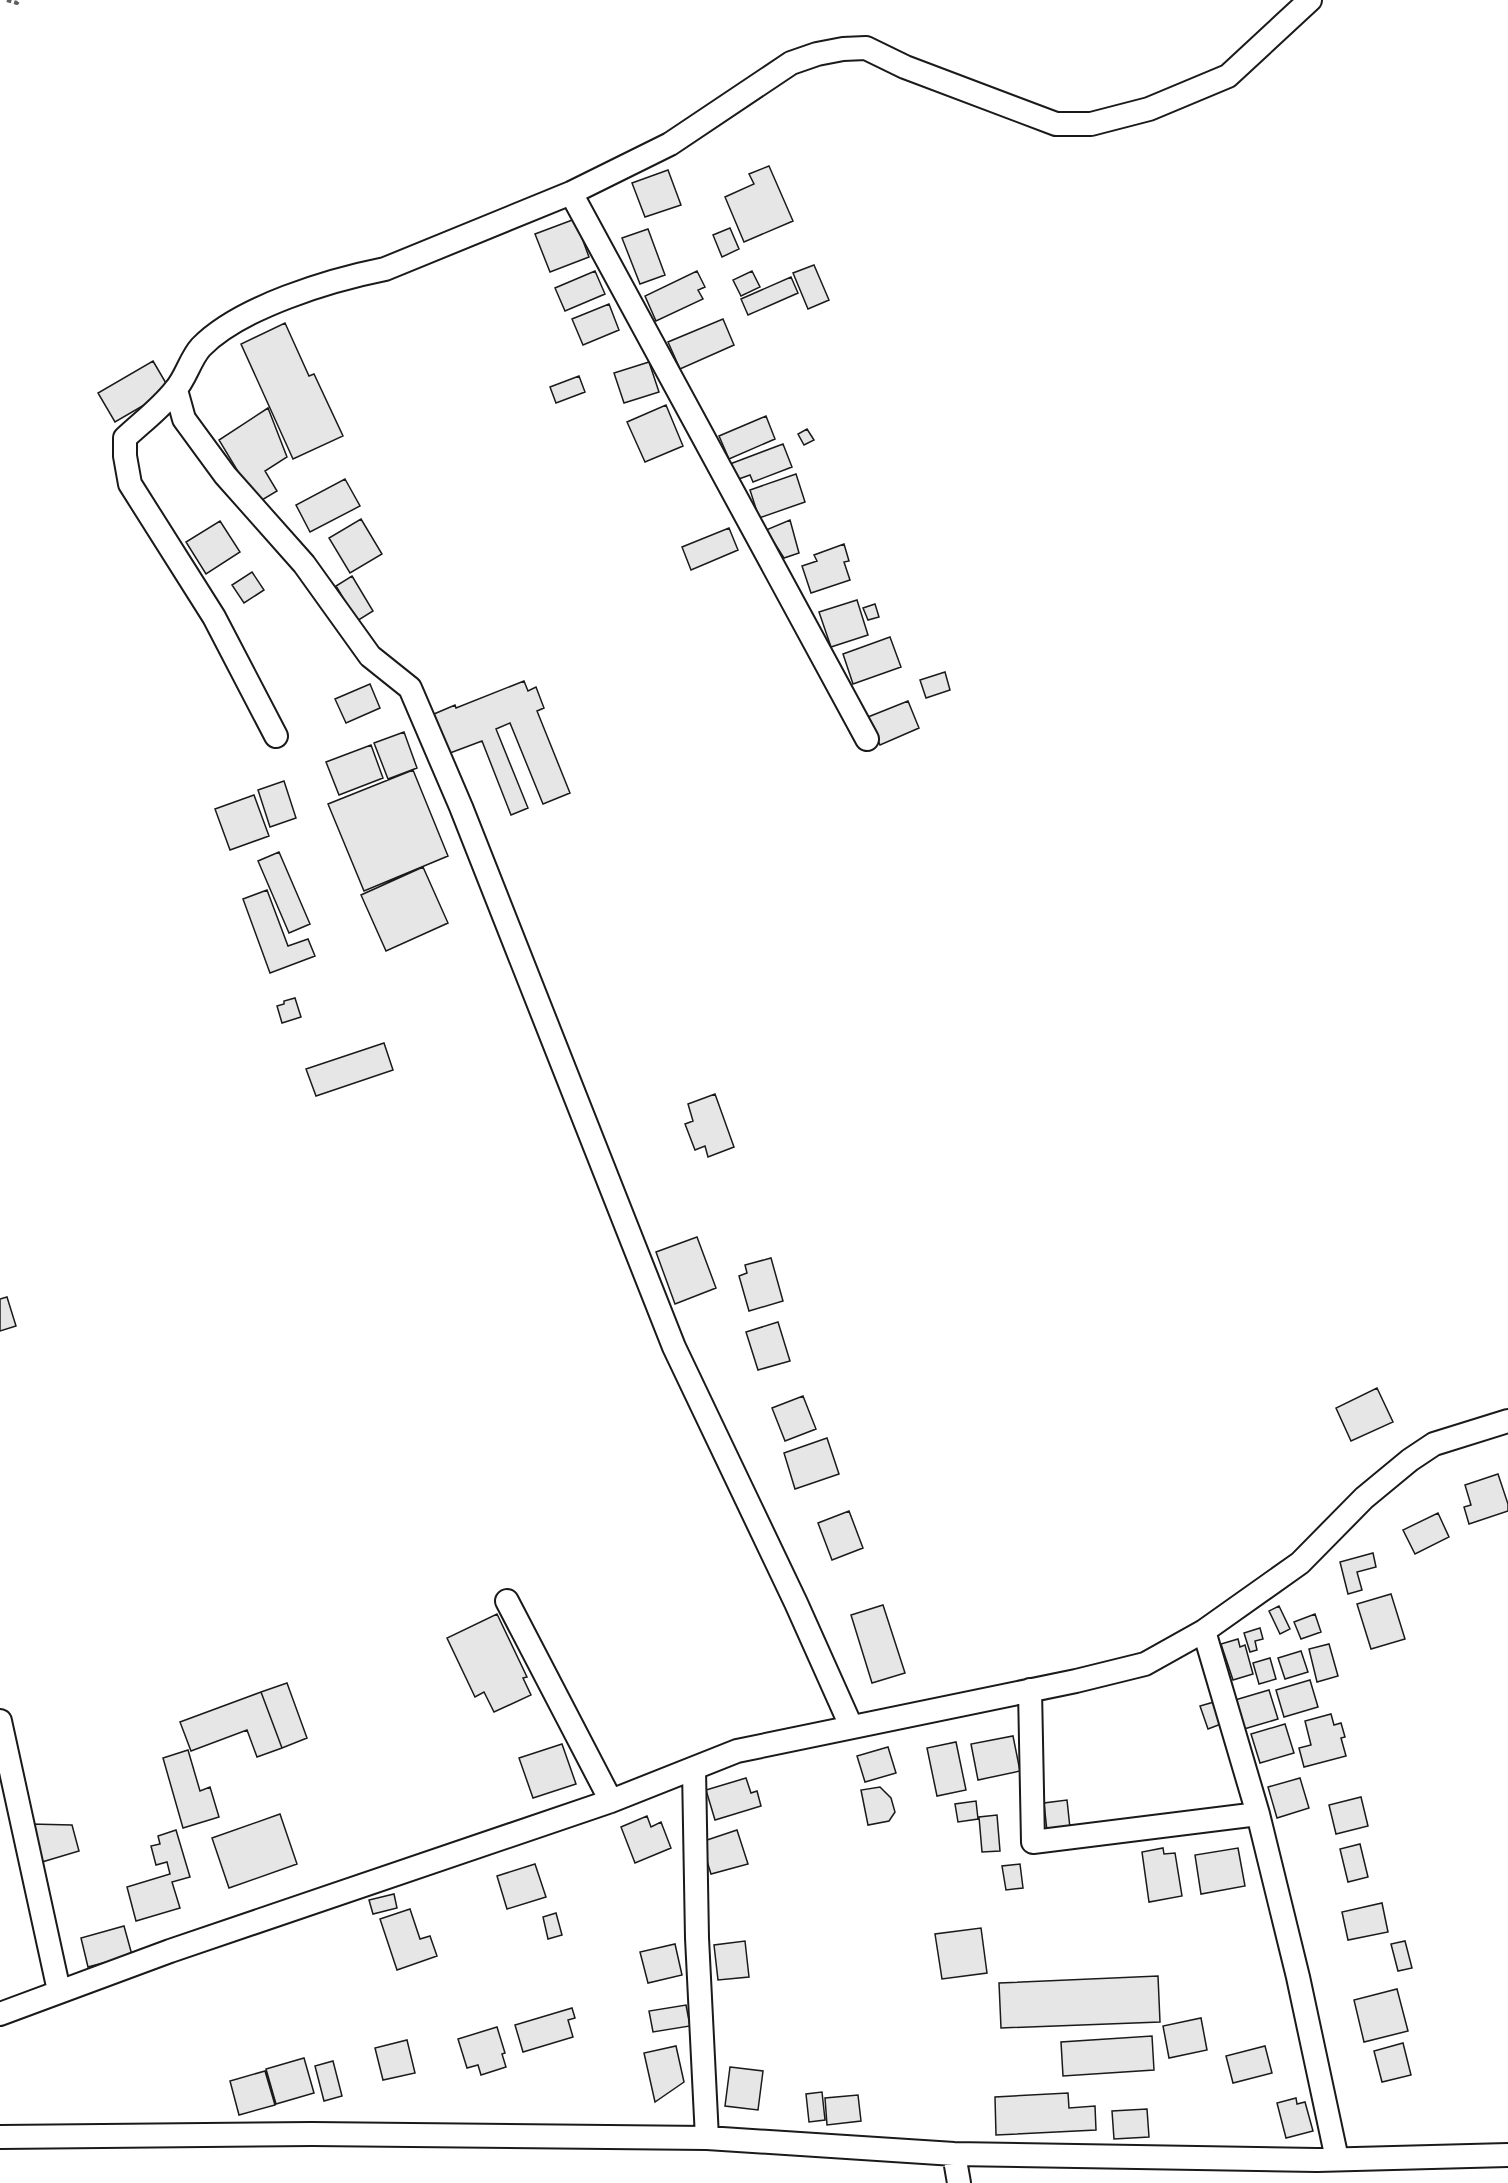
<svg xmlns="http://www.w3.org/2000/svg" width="1508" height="2183" viewBox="0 0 1508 2183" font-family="'Roboto Condensed',sans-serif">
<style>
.building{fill:#e6e6e6;stroke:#1a1a1a;stroke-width:1.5}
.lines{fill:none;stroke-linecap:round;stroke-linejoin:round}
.minor-casing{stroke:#1a1a1a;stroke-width:26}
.path{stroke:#5f5f5f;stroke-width:4;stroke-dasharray:4.5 3;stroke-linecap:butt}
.minor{stroke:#fff;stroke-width:22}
</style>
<rect width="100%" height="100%" fill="#fff"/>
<path class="building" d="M 769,166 L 793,221 L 744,242 L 725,197 L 754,184 L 749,174 Z
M 668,170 L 681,205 L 645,217 L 632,183 Z
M 575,219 L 589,257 L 550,272 L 535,234 Z
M 730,228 L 739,249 L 722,257 L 713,235 Z
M 648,229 L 665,275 L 640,284 L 622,238 Z
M 814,265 L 829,300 L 808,309 L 793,273 Z
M 595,271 L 605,294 L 565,311 L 555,288 Z
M 697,271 L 705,287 L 698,290 L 703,299 L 656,321 L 645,296 Z
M 752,271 L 760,287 L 741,296 L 733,280 Z
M 791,277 L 798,293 L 748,315 L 741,299 Z
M 609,304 L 619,330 L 583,345 L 572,319 Z
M 723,319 L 734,345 L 680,369 L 668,342 Z
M 285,323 L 309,376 L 314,374 L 343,436 L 293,459 L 241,344 Z
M 153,361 L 170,390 L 115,422 L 98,393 Z
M 649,362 L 659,392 L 624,403 L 614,373 Z
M 579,376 L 585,392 L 556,403 L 550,387 Z
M 666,405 L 683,446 L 645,462 L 627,422 Z
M 268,408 L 287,457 L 265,471 L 277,491 L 257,503 L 219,440 Z
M 766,416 L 775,439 L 729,459 L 719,436 Z
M 807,429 L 814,440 L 804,445 L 798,434 Z
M 783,444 L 792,467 L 753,482 L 750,475 L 736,480 L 730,464 Z
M 796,474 L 805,502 L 759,518 L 750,490 Z
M 345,479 L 360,506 L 310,532 L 296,505 Z
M 361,519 L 382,554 L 350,573 L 329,538 Z
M 790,520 L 799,553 L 784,558 L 766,530 Z
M 220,521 L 240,552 L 206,574 L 186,542 Z
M 729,528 L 738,550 L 691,570 L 682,547 Z
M 844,544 L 849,561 L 844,562 L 850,580 L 811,593 L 802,566 L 817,561 L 814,555 Z
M 252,572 L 264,590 L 244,603 L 232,585 Z
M 352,576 L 373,611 L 357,621 L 336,586 Z
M 857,600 L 868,635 L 831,647 L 819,612 Z
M 875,604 L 879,617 L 868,620 L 863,608 Z
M 890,637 L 901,667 L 853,684 L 843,654 Z
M 945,672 L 950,690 L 926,698 L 920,680 Z
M 524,681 L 528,691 L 536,687 L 544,708 L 537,711 L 570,793 L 543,804 L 510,723 L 496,729 L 528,808 L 511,815 L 482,741 L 450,753 L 434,714 L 455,705 L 456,708 Z
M 370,684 L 380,708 L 346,723 L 335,699 Z
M 908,701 L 919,728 L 880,745 L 868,717 Z
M 404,732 L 417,768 L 388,779 L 374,743 Z
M 371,745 L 383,778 L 339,795 L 326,762 Z
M 413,770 L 448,856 L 364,891 L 328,804 Z
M 284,781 L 296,818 L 270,827 L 258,790 Z
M 254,795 L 269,836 L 230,850 L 215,809 Z
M 279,852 L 310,924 L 289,933 L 258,861 Z
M 423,867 L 448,923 L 386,951 L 361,895 Z
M 267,890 L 288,946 L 308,939 L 315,956 L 270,973 L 243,899 Z
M 295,998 L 301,1017 L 282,1023 L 277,1006 L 284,1004 L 284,1001 Z
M 384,1043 L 393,1070 L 316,1096 L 306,1069 Z
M 715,1094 L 734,1147 L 708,1157 L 705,1146 L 695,1150 L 685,1124 L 693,1121 L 688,1104 Z
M 697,1237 L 716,1288 L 675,1304 L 656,1252 Z
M 771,1258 L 783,1301 L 749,1311 L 739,1276 L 747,1273 L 745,1265 Z
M 7,1297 L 16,1326 L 0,1331 L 0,1299 Z
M 778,1322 L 790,1361 L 758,1370 L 746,1332 Z
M 1377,1388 L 1393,1422 L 1351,1441 L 1336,1408 Z
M 803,1396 L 816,1429 L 785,1441 L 772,1408 Z
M 827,1438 L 839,1474 L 795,1489 L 784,1453 Z
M 1498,1474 L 1508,1504 L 1508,1511 L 1469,1524 L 1464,1507 L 1471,1505 L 1465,1485 Z
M 849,1511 L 863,1548 L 832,1560 L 818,1523 Z
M 1438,1513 L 1449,1537 L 1415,1554 L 1403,1530 Z
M 1373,1553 L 1376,1567 L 1357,1572 L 1362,1590 L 1348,1594 L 1340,1562 Z
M 1391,1594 L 1405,1639 L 1371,1649 L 1357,1604 Z
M 883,1605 L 905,1673 L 872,1683 L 851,1615 Z
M 1279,1606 L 1290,1629 L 1280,1634 L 1269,1611 Z
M 497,1614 L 527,1677 L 523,1678 L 531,1695 L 494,1712 L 484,1692 L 475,1697 L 447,1638 Z
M 1315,1614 L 1321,1632 L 1301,1639 L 1294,1622 Z
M 1260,1628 L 1263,1639 L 1255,1641 L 1257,1650 L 1250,1652 L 1244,1633 Z
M 1238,1639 L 1240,1647 L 1245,1645 L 1253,1674 L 1233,1680 L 1221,1644 Z
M 1329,1644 L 1338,1676 L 1317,1682 L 1309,1649 Z
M 1301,1651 L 1308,1672 L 1285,1679 L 1278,1658 Z
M 1270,1658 L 1276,1679 L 1259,1684 L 1253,1663 Z
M 1310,1680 L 1318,1707 L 1284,1717 L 1276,1690 Z
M 287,1683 L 307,1738 L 282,1748 L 261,1692 Z
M 1269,1690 L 1278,1719 L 1244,1729 L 1235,1700 Z
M 261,1692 L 282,1748 L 257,1757 L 247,1730 L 191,1751 L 180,1722 Z
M 1214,1702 L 1221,1724 L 1208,1729 L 1200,1706 Z
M 1331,1714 L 1334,1725 L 1341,1723 L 1345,1737 L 1341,1738 L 1346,1756 L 1304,1767 L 1299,1748 L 1311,1745 L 1305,1721 Z
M 1285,1724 L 1294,1753 L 1260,1763 L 1251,1734 Z
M 1013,1736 L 1020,1771 L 978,1780 L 971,1744 Z
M 956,1742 L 966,1790 L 937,1796 L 927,1748 Z
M 562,1744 L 576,1784 L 533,1798 L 519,1758 Z
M 888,1747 L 896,1773 L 865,1782 L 857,1756 Z
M 188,1750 L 200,1791 L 210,1787 L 219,1817 L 183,1828 L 163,1758 Z
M 746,1778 L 751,1793 L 757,1791 L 761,1806 L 715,1820 L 706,1790 Z
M 1300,1778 L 1309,1808 L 1277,1818 L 1268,1787 Z
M 880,1787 L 891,1798 L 895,1812 L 889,1821 L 868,1825 L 861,1790 Z
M 1361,1797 L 1368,1826 L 1336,1834 L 1329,1805 Z
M 1067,1800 L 1070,1828 L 1047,1831 L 1044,1803 Z
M 976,1801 L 978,1819 L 958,1822 L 955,1804 Z
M 280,1814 L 297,1864 L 229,1888 L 212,1838 Z
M 997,1815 L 1000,1851 L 982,1852 L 979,1817 Z
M 647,1816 L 651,1827 L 661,1822 L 671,1848 L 635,1863 L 621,1827 Z
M 30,1824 L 72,1825 L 79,1851 L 42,1862 Z
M 176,1830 L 190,1877 L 172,1882 L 180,1908 L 136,1921 L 127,1887 L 170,1874 L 167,1862 L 156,1865 L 151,1846 L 160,1844 L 158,1836 Z
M 737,1830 L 748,1864 L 711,1874 L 701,1842 Z
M 1360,1844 L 1368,1877 L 1348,1882 L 1340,1849 Z
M 1163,1848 L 1164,1854 L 1175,1853 L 1182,1896 L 1149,1902 L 1142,1852 Z
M 1238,1848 L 1245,1886 L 1201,1894 L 1195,1855 Z
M 535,1864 L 546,1897 L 507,1909 L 497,1876 Z
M 1020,1864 L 1023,1888 L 1006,1890 L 1002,1866 Z
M 394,1894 L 397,1908 L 373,1914 L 369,1900 Z
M 1382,1903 L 1388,1932 L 1348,1940 L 1342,1912 Z
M 410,1909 L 420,1939 L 430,1936 L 437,1956 L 397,1970 L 380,1919 Z
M 556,1913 L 562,1935 L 548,1939 L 543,1917 Z
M 124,1926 L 132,1955 L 88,1967 L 81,1938 Z
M 981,1928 L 987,1973 L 942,1979 L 935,1934 Z
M 745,1941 L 749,1977 L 718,1980 L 714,1945 Z
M 1405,1941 L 1412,1968 L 1398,1971 L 1391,1944 Z
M 675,1944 L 682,1975 L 648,1983 L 640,1952 Z
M 1158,1976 L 1160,2022 L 1001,2028 L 999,1983 Z
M 1397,1989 L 1408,2031 L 1364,2042 L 1354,2000 Z
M 686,2005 L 690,2026 L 653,2032 L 649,2011 Z
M 572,2008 L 575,2018 L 568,2020 L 573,2037 L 523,2052 L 515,2025 Z
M 1201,2018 L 1207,2050 L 1169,2058 L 1163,2026 Z
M 497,2027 L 505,2053 L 502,2054 L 506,2067 L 481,2075 L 478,2065 L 467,2068 L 458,2039 Z
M 1152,2036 L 1154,2070 L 1063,2076 L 1061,2042 Z
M 407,2040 L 415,2073 L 383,2080 L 375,2048 Z
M 1403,2043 L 1411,2075 L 1382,2082 L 1374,2051 Z
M 676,2046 L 684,2082 L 655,2102 L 644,2053 Z
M 1265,2046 L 1272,2073 L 1233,2083 L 1226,2056 Z
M 304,2058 L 314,2093 L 276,2104 L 266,2069 Z
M 333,2061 L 342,2096 L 324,2101 L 315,2066 Z
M 730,2067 L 763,2071 L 758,2110 L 725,2106 Z
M 265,2071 L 275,2105 L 239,2115 L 230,2081 Z
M 822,2092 L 825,2120 L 809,2122 L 806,2094 Z
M 1068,2093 L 1069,2108 L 1095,2106 L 1096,2130 L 996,2135 L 995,2097 Z
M 858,2095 L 861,2121 L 827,2125 L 825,2098 Z
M 1296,2098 L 1297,2104 L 1305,2102 L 1313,2131 L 1286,2138 L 1277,2103 Z
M 1147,2109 L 1149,2137 L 1114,2139 L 1112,2111 Z"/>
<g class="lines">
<defs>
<path id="minor" d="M 571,193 L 867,739
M 176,390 L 184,419 L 225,475 L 304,564 L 370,656 L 410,688 L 461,807 L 674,1347 L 796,1603 L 851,1726
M 276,736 L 214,617 L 130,484 L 125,456 L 125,438 C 142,422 161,408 175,390 C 186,378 190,359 201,347 C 240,307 330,280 385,269 L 571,193 L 670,144 L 791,63 L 817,54 L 843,49 L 866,48 L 905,67 L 1056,124 L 1091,124 L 1149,109 L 1228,76 L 1310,0
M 507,1601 L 611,1801
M 1204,1631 L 1258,1814 L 1298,1977 L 1337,2159
M 1030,1690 L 1033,1842 L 1258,1814
M 0,1721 L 59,1991
M 694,1769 L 697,1938 L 707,2138
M 0,2014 L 170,1951 L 611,1801 L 737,1751 L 1076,1681 L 1145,1664 L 1204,1631 L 1300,1563 L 1364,1498 L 1410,1460 L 1434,1444 L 1508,1421
M 0,2137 L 312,2134 L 707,2138 L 954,2154 L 1317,2160 L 1508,2155
M 954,2154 L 959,2183"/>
</defs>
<use href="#minor" class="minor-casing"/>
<path class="path" d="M 7,0 L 17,3 L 19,0"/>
<use href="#minor" class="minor"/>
</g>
</svg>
